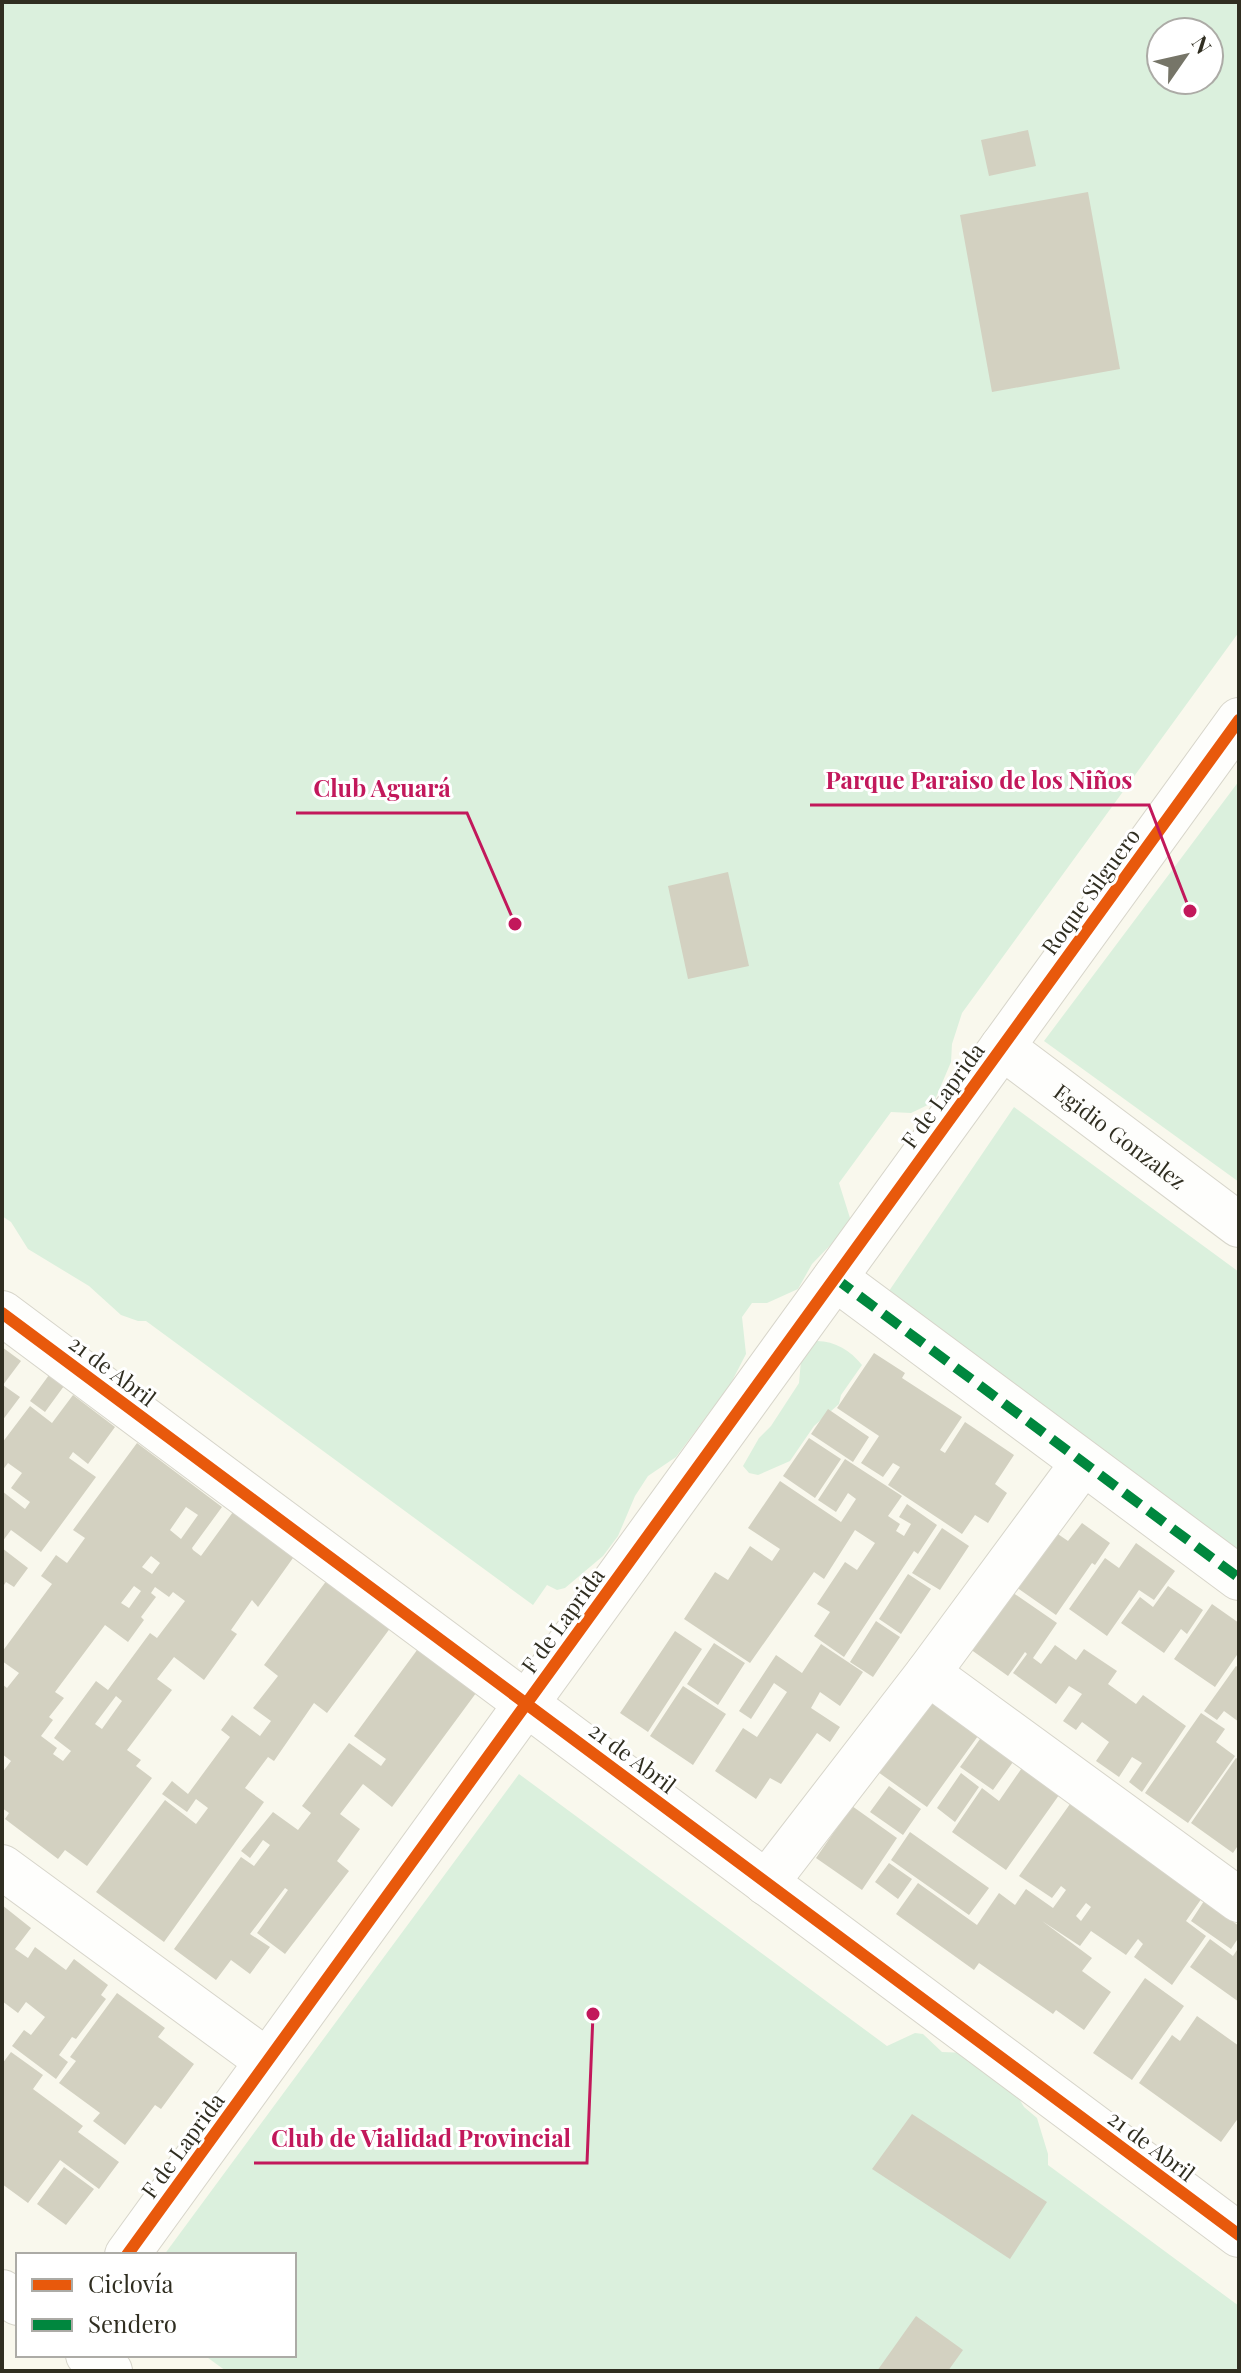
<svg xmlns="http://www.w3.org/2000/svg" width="1241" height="2373" viewBox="0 0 1241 2373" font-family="'Playfair Display',serif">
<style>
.green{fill:#dbf0dd;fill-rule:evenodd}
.building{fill:#d3d1c1;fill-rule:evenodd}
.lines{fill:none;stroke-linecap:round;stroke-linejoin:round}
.minor-casing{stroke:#d7d5ca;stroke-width:46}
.minor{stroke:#fefefc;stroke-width:44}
.quiet{stroke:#00873e;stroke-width:10;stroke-dasharray:20 10;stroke-linecap:butt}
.cycleway-casing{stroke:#fff;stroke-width:17}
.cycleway{stroke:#e8590c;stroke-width:12}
.labels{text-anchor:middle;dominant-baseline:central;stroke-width:6;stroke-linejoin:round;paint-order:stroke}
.street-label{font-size:22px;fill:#302e21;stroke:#fff}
.leader{fill:none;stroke:#c2185b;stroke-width:3}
.callout-dot{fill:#c2185b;stroke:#fff;stroke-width:3}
.callout-label{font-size:24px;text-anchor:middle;font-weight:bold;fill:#c2185b;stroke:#fff;stroke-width:6;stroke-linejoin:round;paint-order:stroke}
</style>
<rect width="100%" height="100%" fill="#f9f8ed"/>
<path class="green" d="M 2,2 L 1239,2 L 1239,632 L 962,1013 L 952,1044 L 951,1062 L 934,1102 L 911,1113 L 891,1112 L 839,1183 L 850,1218 L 849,1226 L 812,1264 L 798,1289 L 767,1303 L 752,1303 L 742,1317 L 746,1354 L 730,1385 L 676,1457 L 648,1476 L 635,1496 L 618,1536 L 603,1556 L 565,1588 L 557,1590 L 547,1585 L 533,1605 L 146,1321 L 138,1321 L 121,1315 L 89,1286 L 28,1249 L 11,1222 L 2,1216 ZM 1161,32 L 1209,32 L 1209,80 L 1161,80 Z
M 1239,781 L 1239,1182 L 1044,1041 Z
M 1014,1107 L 1239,1272 L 1239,1553 L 889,1291 Z
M 817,1341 C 835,1341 851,1351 862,1365 L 841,1395 L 839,1404 L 814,1426 L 790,1461 L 758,1475 L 749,1473 L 743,1466 L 759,1438 L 771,1426 L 799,1383 L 802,1349 Z
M 519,1774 L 887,2046 L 915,2033 L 923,2034 L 942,2052 L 968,2053 L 1001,2069 L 1024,2107 L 1037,2118 L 1048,2154 L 1048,2165 L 1239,2306 L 1239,2371 L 226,2371 L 204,2355 L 294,2355 L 294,2255 L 164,2255 Z"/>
<path class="building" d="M 1028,130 L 1036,166 L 989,176 L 981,140 Z
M 1088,192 L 1120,369 L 992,392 L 960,215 Z
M 728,872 L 749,966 L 688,979 L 668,886 Z
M 2,1347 L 21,1361 L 3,1385 L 20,1397 L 2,1421 Z
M 874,1353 L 905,1373 L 902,1378 L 962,1417 L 940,1450 L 945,1453 L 965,1422 L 1014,1455 L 995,1484 L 1007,1493 L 988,1523 L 975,1515 L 962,1534 L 888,1485 L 900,1467 L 893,1463 L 883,1477 L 861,1463 L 879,1436 L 837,1408 Z
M 49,1375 L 64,1386 L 45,1412 L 30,1401 Z
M 73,1395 L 115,1427 L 88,1464 L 73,1452 L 69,1458 L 96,1477 L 41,1552 L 11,1530 L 2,1542 L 2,1491 L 25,1509 L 30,1502 L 11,1488 L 22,1473 L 8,1463 L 2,1471 L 2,1443 L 30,1406 L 52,1423 Z
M 828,1409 L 869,1437 L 853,1462 L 811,1434 Z
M 809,1438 L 841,1459 L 815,1498 L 783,1476 Z
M 137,1443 L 222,1507 L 192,1548 L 193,1550 L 201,1556 L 233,1512 L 286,1550 L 293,1558 L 258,1607 L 252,1600 L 231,1630 L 237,1634 L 204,1680 L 174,1657 L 157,1679 L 172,1690 L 127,1750 L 141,1760 L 136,1766 L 152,1778 L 87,1866 L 65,1850 L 58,1859 L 5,1819 L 9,1813 L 2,1808 L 2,1773 L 11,1761 L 2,1754 L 2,1684 L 7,1688 L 19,1673 L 2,1661 L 2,1652 L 52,1584 L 41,1576 L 56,1555 L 67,1563 L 85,1538 L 73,1530 ZM 186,1507 L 198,1515 L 181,1539 L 170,1530 ZM 151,1556 L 160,1563 L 152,1574 L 142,1567 ZM 134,1586 L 141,1591 L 129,1608 L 121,1603 ZM 155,1587 L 169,1597 L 173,1592 L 185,1601 L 157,1638 L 150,1633 L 108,1690 L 96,1681 L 54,1738 L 71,1751 L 63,1761 L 53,1754 L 57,1748 L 41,1736 L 53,1720 L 49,1717 L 64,1698 L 55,1692 L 105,1625 L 128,1642 L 144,1620 L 141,1617 L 156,1597 L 151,1593 ZM 116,1696 L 122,1701 L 102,1729 L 95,1724 Z
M 845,1459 L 902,1496 L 888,1516 L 900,1524 L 896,1531 L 904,1536 L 911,1524 L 899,1517 L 907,1504 L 937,1525 L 918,1554 L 914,1551 L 844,1657 L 814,1636 L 830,1612 L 817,1604 L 845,1562 L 857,1570 L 875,1543 L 855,1530 L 824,1579 L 814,1572 L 750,1663 L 684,1619 L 715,1572 L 728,1580 L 750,1546 L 772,1561 L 780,1549 L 748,1528 L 780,1481 L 841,1522 L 856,1499 L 848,1493 L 836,1512 L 818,1500 Z
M 1082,1523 L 1110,1543 L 1095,1565 L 1092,1563 L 1056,1615 L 1013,1585 L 1052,1530 L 1068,1541 Z
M 942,1528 L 969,1546 L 940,1590 L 912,1573 Z
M 1136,1543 L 1175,1571 L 1154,1600 L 1139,1590 L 1107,1636 L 1069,1609 L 1105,1558 L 1119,1568 Z
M 2,1548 L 28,1568 L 14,1587 L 6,1582 L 2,1588 Z
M 908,1574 L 931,1589 L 901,1634 L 879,1619 Z
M 327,1580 L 391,1627 L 327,1713 L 314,1703 L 274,1761 L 268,1757 L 245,1788 L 264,1802 L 164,1942 L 96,1892 L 165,1800 L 196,1824 L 208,1808 L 196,1799 L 187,1812 L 162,1794 L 172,1781 L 188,1794 L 230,1737 L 221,1730 L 232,1715 L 260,1736 L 271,1721 L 253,1708 L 278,1676 L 264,1665 Z
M 1168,1586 L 1203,1610 L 1187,1634 L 1181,1629 L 1164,1653 L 1121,1623 L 1140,1597 L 1153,1607 Z
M 1009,1590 L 1057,1623 L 1033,1658 L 1041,1664 L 1055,1645 L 1076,1660 L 1084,1649 L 1117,1671 L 1108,1684 L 1136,1704 L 1143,1695 L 1186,1726 L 1142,1792 L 1129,1782 L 1142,1763 L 1132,1757 L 1119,1777 L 1096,1761 L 1109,1742 L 1082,1722 L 1076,1730 L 1063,1721 L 1082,1694 L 1069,1686 L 1056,1704 L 1013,1673 L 1027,1654 L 1025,1652 L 1008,1676 L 970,1649 Z
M 1212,1604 L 1239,1623 L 1239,1652 L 1215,1687 L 1174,1659 Z
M 876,1621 L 900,1637 L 873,1677 L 850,1662 Z
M 675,1631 L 702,1649 L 648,1732 L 620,1713 Z
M 714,1643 L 745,1663 L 718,1705 L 687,1684 Z
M 821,1644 L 863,1672 L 840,1706 L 820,1692 L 811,1708 L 840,1727 L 830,1742 L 817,1733 L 781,1784 L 770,1778 L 756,1799 L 715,1771 L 743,1728 L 757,1737 L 787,1692 L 774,1683 L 751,1719 L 739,1711 L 776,1655 L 802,1673 Z
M 420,1646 L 479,1689 L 392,1807 L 363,1784 L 340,1814 L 360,1829 L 337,1861 L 349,1871 L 285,1954 L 257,1933 L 288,1890 L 285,1888 L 250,1934 L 270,1947 L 250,1974 L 231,1960 L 216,1980 L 174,1949 L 241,1857 L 254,1866 L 270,1845 L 263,1840 L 250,1858 L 241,1851 L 273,1812 L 298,1830 L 311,1813 L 302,1806 L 349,1743 L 381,1766 L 386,1759 L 354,1736 Z
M 1236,1666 L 1239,1668 L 1239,1722 L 1224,1711 L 1217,1720 L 1204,1711 Z
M 683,1686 L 726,1714 L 693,1765 L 650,1736 Z
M 928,1700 L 978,1736 L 927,1807 L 878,1772 Z
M 1201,1713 L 1225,1729 L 1216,1742 L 1235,1756 L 1188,1823 L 1145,1793 Z
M 985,1732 L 1018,1755 L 993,1790 L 960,1767 Z
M 1236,1758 L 1239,1760 L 1239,1844 L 1233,1853 L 1191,1823 Z
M 1026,1762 L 1064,1788 L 1006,1870 L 952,1832 L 982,1788 L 999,1801 Z
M 961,1773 L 979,1787 L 955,1822 L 937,1808 Z
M 889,1786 L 921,1809 L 903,1835 L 870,1812 Z
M 1070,1804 L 1202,1898 L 1186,1921 L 1206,1936 L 1172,1985 L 1134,1957 L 1143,1944 L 1138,1939 L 1126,1955 L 1091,1931 L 1080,1946 L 1042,1921 L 1092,1958 L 1082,1971 L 1111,1992 L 1084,2030 L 1056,2010 L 1053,2014 L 979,1963 L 974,1970 L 896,1914 L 918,1883 L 977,1925 L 999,1893 L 1015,1905 L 1026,1889 L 1053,1908 L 1066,1890 L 1061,1886 L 1052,1898 L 1019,1876 ZM 1086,1903 L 1091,1907 L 1081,1921 L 1076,1916 Z
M 852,1806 L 897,1838 L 862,1890 L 816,1858 Z
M 910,1832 L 989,1888 L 969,1915 L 891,1860 Z
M 889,1863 L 912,1879 L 898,1899 L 875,1882 Z
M 1204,1901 L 1239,1926 L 1239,1937 L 1231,1949 L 1191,1921 Z
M 2,1905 L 31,1928 L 15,1949 L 28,1958 L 35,1947 L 66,1970 L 74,1959 L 108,1985 L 101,1995 L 106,1999 L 76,2039 L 72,2037 L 59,2055 L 68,2062 L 56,2079 L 12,2046 L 24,2030 L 31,2035 L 45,2017 L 26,2002 L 18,2013 L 2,2001 Z
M 1210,1939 L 1233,1956 L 1239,1947 L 1239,2002 L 1190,1967 Z
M 1145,1978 L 1184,2006 L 1132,2080 L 1093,2053 Z
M 117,1993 L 165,2028 L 158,2037 L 194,2064 L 161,2109 L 155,2105 L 125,2145 L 93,2121 L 100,2113 L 59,2083 L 76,2061 L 70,2057 Z
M 1197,2016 L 1239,2046 L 1239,2078 L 1237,2082 L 1239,2083 L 1239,2117 L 1221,2142 L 1139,2083 L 1172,2035 L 1180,2041 Z
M 11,2052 L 43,2075 L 33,2089 L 83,2126 L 78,2132 L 119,2162 L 99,2189 L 60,2160 L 28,2203 L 2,2184 L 2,2064 Z
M 912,2114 L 1047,2202 L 1010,2259 L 872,2169 Z
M 64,2167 L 94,2189 L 66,2225 L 37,2204 Z
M 916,2316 L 963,2350 L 948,2371 L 877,2371 Z"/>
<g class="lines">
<defs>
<g id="minor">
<path id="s1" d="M 1002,1047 L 1239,1225"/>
<path d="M 835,1278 L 1239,1578"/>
<path d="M 2,1313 L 1239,2235"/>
<path d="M 928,1673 L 1239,1900"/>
<path d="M 2,1867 L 267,2061"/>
<path d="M 766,1883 L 928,1673 L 1083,1463"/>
<path d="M 127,2255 L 1239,720"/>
<path d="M 2,2292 L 18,2303"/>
<path d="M 88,2355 L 110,2371"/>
</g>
</defs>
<use href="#minor" class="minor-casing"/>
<use href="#minor" class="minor"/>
<path class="quiet" d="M 835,1278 L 1239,1578"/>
<defs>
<path id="cycleway" d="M 2,1313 L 1239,2235
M 127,2255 L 1239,720"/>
</defs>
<use href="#cycleway" class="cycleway-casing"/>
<use href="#cycleway" class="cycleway"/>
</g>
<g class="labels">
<g class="street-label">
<text transform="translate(1090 891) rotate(-54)">Roque Silguero</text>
<text transform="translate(942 1095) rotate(-54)">F de Laprida</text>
<text stroke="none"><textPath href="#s1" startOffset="148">Egidio Gonzalez</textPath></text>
<text transform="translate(113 1370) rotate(37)">21 de Abril</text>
<text transform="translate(562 1620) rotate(-54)">F de Laprida</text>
<text transform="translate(633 1757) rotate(37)">21 de Abril</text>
<text transform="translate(182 2145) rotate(-54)">F de Laprida</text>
<text transform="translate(1152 2145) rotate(37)">21 de Abril</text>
</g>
</g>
<path class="leader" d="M1190 911L1149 805H810M515 924L467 813H296M593 2014L587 2163H254"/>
<g class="callout-dot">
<circle cx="1190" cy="911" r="8"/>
<circle cx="515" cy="924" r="8"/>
<circle cx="593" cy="2014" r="8"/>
</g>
<g class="callout-label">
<text x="979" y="789">Parque Paraiso de los Niños</text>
<text x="382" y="797">Club Aguará</text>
<text x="421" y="2147">Club de Vialidad Provincial</text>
</g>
<rect width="1241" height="2373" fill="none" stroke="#302e21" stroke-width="8"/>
<rect x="16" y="2253" width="280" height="104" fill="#ffffff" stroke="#acaba6" stroke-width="2"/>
<rect x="32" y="2279" width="40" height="12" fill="#e8590c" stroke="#acaba6" stroke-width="2"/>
<text x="88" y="2293" font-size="24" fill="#302e21">Ciclovía</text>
<rect x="32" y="2319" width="40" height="12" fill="#00873e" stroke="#acaba6" stroke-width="2"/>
<text x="88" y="2333" font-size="24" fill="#302e21">Sendero</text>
<g transform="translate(1185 56) rotate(56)"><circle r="38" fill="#ffffff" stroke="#acaba6" stroke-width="2"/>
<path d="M0-6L14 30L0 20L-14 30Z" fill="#767568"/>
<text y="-12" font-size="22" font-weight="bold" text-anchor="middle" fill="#302e21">N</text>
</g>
</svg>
